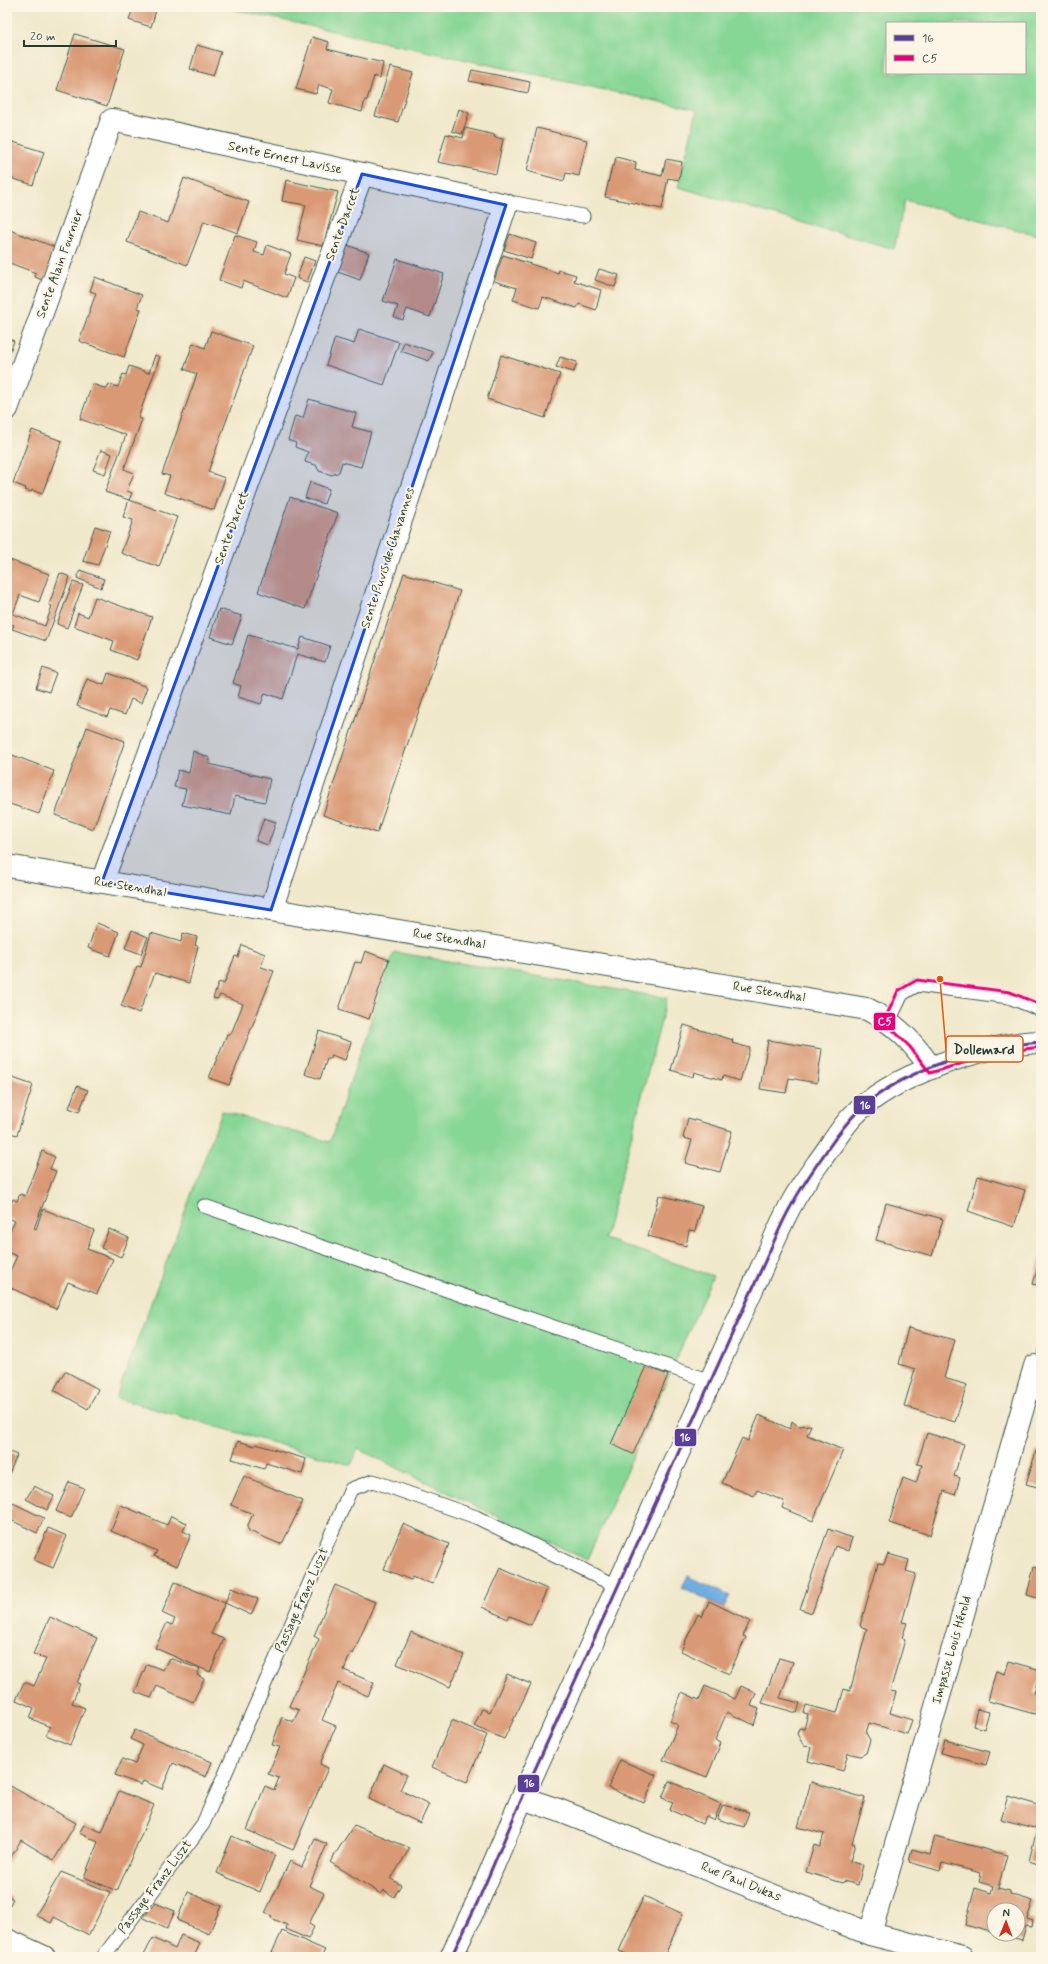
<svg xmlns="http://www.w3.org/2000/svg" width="1048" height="1964" viewBox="0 0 1048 1964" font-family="Mynerve,sans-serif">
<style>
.green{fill:#86d695;stroke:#528a64;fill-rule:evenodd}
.water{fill:#70ade2;stroke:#48758b}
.building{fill:#d99975}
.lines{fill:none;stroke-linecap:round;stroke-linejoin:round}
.lane-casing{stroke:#3e574b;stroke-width:15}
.street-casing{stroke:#3e574b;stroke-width:24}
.secondary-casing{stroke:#3e574b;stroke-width:24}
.lane{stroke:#fff;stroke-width:13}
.street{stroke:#fff;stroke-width:22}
.secondary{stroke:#fff;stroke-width:22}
.bus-1-casing{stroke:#fcf5e5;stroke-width:6}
.bus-2-casing{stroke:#fcf5e5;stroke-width:6}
.bus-1{stroke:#5a3f99;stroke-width:3}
.bus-2{stroke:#e5007d;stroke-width:3}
.marked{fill:#1d4ed8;fill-opacity:0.2;stroke:#1d4ed8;stroke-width:3;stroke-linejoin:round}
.labels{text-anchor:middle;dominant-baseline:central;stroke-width:4;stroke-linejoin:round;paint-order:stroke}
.street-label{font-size:13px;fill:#1f3d34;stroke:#fcf5e5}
.leader{fill:none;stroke:#de580e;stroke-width:1.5}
.callout-dot{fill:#de580e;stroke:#fcf5e5;stroke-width:1.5}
.callout{fill:#fcf5e5;stroke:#de580e;stroke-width:1.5}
.callout-label{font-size:14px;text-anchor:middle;font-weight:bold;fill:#1f3d34}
.line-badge{stroke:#fcf5e5;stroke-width:1.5}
.badge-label{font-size:11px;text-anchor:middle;font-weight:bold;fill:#fff}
</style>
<rect width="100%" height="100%" fill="#fcf5e5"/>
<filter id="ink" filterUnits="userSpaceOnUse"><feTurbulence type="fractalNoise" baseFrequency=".025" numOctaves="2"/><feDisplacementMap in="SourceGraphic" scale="8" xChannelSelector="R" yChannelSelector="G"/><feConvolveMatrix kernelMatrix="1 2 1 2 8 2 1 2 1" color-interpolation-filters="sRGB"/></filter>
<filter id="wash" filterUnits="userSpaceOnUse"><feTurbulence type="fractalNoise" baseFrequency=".012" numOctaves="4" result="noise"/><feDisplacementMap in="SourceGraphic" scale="16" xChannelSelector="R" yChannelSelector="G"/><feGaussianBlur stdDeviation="0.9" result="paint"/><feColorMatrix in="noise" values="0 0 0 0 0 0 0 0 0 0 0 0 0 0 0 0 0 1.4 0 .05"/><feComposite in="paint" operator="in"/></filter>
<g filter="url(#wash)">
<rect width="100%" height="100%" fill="#f0e8cb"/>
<path class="green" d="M 222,7 L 1041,7 L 1041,236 L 905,200 L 894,249 L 678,187 L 697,110 ZM 887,23 L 1025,23 L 1025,73 L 887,73 Z
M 394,952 L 667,998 L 605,1239 L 713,1276 L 587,1560 L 358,1449 L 351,1465 L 116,1398 L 222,1111 L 330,1142 Z"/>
<path class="water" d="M 688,1576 L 730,1595 L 724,1608 L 682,1587 Z"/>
<g id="blocks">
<path class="building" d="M 127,7 L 157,7 L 151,27 L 129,20 L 132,11 L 126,9 Z
M 75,34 L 125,49 L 107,106 L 57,90 Z
M 312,37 L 329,42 L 327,49 L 383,63 L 380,79 L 374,76 L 367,100 L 365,100 L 362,112 L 329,103 L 333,89 L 319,85 L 316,94 L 296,89 Z
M 197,45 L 221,52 L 213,76 L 190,69 Z
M 390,67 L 413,73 L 398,122 L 375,116 Z
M 472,70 L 530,82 L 528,93 L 469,81 Z
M 459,109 L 469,113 L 462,134 L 452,131 Z
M 465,128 L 495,135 L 494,137 L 503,139 L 496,174 L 438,162 L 446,134 L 463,138 Z
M 537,128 L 587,140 L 579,176 L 566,173 L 564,181 L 527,171 Z
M 7,140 L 44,152 L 33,185 L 7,177 Z
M 616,157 L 636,162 L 635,170 L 662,176 L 666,159 L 682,162 L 679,180 L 668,178 L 662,209 L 605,197 L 612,166 L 614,166 Z
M 184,178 L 249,202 L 238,233 L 204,221 L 187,265 L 127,242 L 138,212 L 168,223 Z
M 286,180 L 338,192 L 323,246 L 297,240 L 306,205 L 282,201 Z
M 7,229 L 60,249 L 47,282 L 35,277 L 36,273 L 7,262 Z
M 510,234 L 536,243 L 531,259 L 504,250 Z
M 235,235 L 257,242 L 254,252 L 264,255 L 267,245 L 291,254 L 284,274 L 294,278 L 287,298 L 243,281 L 241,288 L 219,280 Z
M 344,244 L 369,253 L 360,280 L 335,271 Z
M 503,255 L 558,273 L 559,270 L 576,275 L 574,281 L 601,290 L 596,310 L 579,304 L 577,308 L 543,297 L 539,308 L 513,300 L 517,288 L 494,281 Z
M 304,257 L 315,261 L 307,282 L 297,278 Z
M 397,259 L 444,274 L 430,317 L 407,309 L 403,320 L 394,317 L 398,306 L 383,301 Z
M 599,269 L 619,275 L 615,287 L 595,280 Z
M 95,277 L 142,295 L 137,308 L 141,309 L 124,357 L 79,341 L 96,293 L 90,291 Z
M 359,329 L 399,342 L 384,385 L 326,365 L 335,338 L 354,344 Z
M 211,331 L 253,346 L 208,472 L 225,478 L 214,510 L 164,493 L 170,476 L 162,474 L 197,374 L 184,369 L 193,343 L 205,348 Z
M 7,338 L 14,341 L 9,354 L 7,353 Z
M 404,342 L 433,352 L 429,361 L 401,351 Z
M 155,355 L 160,357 L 138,418 L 142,419 L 124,469 L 134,473 L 127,491 L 132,493 L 129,500 L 105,492 L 126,435 L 80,419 L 92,384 L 107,389 L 109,384 L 118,387 L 123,374 L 126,375 L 129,366 L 149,373 Z
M 501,355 L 560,374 L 545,418 L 487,399 Z
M 560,357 L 577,362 L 574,372 L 556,367 Z
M 309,399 L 356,413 L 352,427 L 371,432 L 361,467 L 342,462 L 339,472 L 332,475 L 319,471 L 316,465 L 305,462 L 308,452 L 295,447 L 296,443 L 288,440 L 295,416 L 303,418 Z
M 32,430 L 62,441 L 42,494 L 32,490 L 31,492 L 25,490 L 26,488 L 13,483 Z
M 101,450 L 112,454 L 105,474 L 93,470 Z
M 310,482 L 329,489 L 324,504 L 305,498 Z
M 290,497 L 338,513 L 305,609 L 258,592 Z
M 129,500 L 177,517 L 159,567 L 121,553 L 133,520 L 123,517 Z
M 95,526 L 110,531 L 98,565 L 83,561 Z
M 7,559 L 49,574 L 39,602 L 20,595 L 13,614 L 45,626 L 52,606 L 49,605 L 60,573 L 70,577 L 46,641 L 12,629 L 14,625 L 7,623 Z
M 80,570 L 104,579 L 101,588 L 77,578 Z
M 404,573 L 460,591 L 377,833 L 323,815 Z
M 73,582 L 83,585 L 67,628 L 57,624 Z
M 95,597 L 152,617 L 137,660 L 111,650 L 114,641 L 74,626 L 78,613 L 88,617 Z
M 219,609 L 242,616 L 232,644 L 210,637 Z
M 248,635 L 298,649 L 302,637 L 330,646 L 325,662 L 297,654 L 283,699 L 265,693 L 261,704 L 238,697 L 241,686 L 233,683 Z
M 43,668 L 56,673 L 49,692 L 36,688 Z
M 108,673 L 147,687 L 141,703 L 131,699 L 125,715 L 110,710 L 107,717 L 77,706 L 87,679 L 104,685 Z
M 87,727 L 125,741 L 93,829 L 55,815 Z
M 193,751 L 210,758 L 209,764 L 270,779 L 265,802 L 235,796 L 231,815 L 182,805 L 186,789 L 174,787 L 178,770 L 189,773 Z
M 10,754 L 54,771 L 39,814 L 7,803 L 7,763 Z
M 264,818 L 276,822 L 268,845 L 256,841 Z
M 97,923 L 119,932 L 110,956 L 88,948 Z
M 132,930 L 148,937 L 141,954 L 125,948 Z
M 151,933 L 181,942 L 183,933 L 197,937 L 195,945 L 198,946 L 189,983 L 155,973 L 139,1013 L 121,1006 L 137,966 L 141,967 Z
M 242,945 L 265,954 L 261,967 L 274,971 L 229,1085 L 209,1078 L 227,1034 L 231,1034 L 243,1004 L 220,995 L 218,999 L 213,998 L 219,982 L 224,984 L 235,956 L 238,957 Z
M 365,951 L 389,960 L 369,1019 L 339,1009 L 355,962 L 361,963 Z
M 684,1025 L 733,1040 L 732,1043 L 750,1048 L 740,1081 L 723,1076 L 722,1080 L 694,1072 L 693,1077 L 671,1070 Z
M 319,1031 L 351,1042 L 345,1060 L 331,1055 L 330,1059 L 327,1059 L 320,1079 L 305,1074 Z
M 768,1040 L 822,1049 L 817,1083 L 789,1078 L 786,1093 L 760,1089 Z
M 7,1076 L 33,1085 L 17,1135 L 7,1132 Z
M 77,1086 L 88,1090 L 79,1112 L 69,1108 Z
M 688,1118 L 732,1131 L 720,1172 L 685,1163 L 692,1140 L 683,1138 Z
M 42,1151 L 55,1157 L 50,1169 L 56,1171 L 34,1228 L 36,1229 L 43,1209 L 94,1230 L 87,1249 L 113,1259 L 97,1294 L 68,1282 L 56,1309 L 7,1286 L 7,1278 L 17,1256 L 7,1252 L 7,1237 L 15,1221 L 7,1218 L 7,1202 L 11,1204 L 13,1199 L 17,1201 L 20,1194 L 25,1196 Z
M 978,1176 L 1025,1190 L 1014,1227 L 968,1211 Z
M 659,1195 L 702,1206 L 695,1231 L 689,1230 L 686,1246 L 648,1236 Z
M 886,1203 L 943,1219 L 932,1256 L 876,1240 Z
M 109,1229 L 129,1238 L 121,1257 L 101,1248 Z
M 1041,1256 L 1041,1286 L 1033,1284 Z
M 908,1328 L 955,1340 L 944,1378 L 967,1385 L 955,1422 L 904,1406 L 915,1369 L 899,1364 Z
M 1040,1344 L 1041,1344 L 1041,1360 L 1037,1360 Z
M 646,1366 L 668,1375 L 633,1454 L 611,1444 Z
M 65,1371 L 98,1389 L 88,1409 L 54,1390 Z
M 759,1415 L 790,1429 L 792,1421 L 798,1426 L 811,1425 L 807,1435 L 843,1450 L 813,1521 L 782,1508 L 784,1501 L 757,1490 L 754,1496 L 722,1483 L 742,1438 L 748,1441 Z
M 927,1433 L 964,1444 L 954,1476 L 960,1478 L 955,1495 L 944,1491 L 930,1535 L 889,1523 L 903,1478 L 916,1483 L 922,1465 L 917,1464 Z
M 238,1441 L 255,1446 L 256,1444 L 306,1459 L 302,1474 L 266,1463 L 264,1469 L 232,1459 Z
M 7,1451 L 17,1455 L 9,1474 L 7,1473 Z
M 1036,1451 L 1041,1453 L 1041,1488 L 1026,1484 Z
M 244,1476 L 303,1501 L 283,1542 L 280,1544 L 249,1531 L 247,1527 L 253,1514 L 231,1505 Z
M 69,1482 L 84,1488 L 71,1518 L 56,1511 Z
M 34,1486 L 54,1496 L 47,1510 L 26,1499 Z
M 13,1503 L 44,1518 L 37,1533 L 7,1518 Z
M 121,1505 L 167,1525 L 171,1516 L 187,1523 L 183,1531 L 191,1535 L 177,1566 L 154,1556 L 157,1551 L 111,1531 Z
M 403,1524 L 449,1544 L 432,1584 L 413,1576 L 411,1580 L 384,1569 Z
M 48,1528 L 67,1536 L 53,1568 L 34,1560 Z
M 828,1529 L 852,1538 L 848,1551 L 835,1546 L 812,1613 L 800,1609 Z
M 888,1554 L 909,1560 L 906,1571 L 916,1574 L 902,1622 L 907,1623 L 902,1638 L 905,1640 L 890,1691 L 896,1692 L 890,1713 L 912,1720 L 907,1734 L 869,1723 L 866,1733 L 870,1740 L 866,1753 L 860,1756 L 848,1753 L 843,1771 L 808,1761 L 811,1747 L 804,1746 L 797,1734 L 799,1728 L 804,1729 L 808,1714 L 804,1713 L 806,1705 L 837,1713 L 844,1689 L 850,1691 L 867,1629 L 860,1626 L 878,1563 L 884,1564 Z
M 1034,1566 L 1041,1568 L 1041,1599 L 1027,1595 Z
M 500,1568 L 547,1589 L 531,1625 L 510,1616 L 508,1619 L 482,1607 Z
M 175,1582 L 225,1603 L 211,1634 L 224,1639 L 210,1672 L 155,1648 L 167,1623 L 172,1625 L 175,1619 L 162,1613 Z
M 335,1585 L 375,1602 L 353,1654 L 351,1652 L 344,1670 L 374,1683 L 368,1696 L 338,1683 L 322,1720 L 336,1726 L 320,1764 L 328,1768 L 293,1850 L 247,1830 L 265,1786 L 274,1790 L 279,1778 L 268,1774 L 280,1747 L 272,1745 L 282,1717 L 293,1722 L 299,1710 L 289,1706 L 319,1639 L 314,1636 Z
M 231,1588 L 258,1599 L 251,1615 L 225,1603 Z
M 709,1601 L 750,1621 L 743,1636 L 746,1637 L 729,1674 L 681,1651 L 698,1614 L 702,1617 Z
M 50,1617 L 97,1638 L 77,1683 L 80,1684 L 72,1703 L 85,1708 L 70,1745 L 46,1735 L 50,1727 L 30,1718 L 34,1708 L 16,1700 L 24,1682 L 34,1686 L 46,1659 L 33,1654 Z
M 411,1632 L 464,1655 L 450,1687 L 397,1664 Z
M 169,1658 L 200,1669 L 197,1675 L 204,1679 L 193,1702 L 157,1686 L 151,1698 L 135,1692 L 147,1664 L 163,1670 Z
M 779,1658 L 793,1662 L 780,1698 L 800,1703 L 797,1713 L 762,1703 Z
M 1009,1661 L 1041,1670 L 1041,1684 L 1037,1683 L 1034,1693 L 1041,1695 L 1041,1704 L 1038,1715 L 988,1701 L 996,1671 L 1005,1674 Z
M 507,1674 L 531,1684 L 504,1739 L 474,1726 L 482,1709 L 490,1712 Z
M 705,1686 L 735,1699 L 741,1686 L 756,1693 L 751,1706 L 759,1709 L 754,1725 L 727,1712 L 715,1740 L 721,1743 L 707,1777 L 663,1760 L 678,1725 L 670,1721 L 682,1692 L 699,1700 Z
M 977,1709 L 989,1712 L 984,1729 L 973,1726 Z
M 452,1720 L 487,1735 L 467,1782 L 432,1767 Z
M 135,1730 L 212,1762 L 206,1777 L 173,1763 L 162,1789 L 143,1781 L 141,1785 L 115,1775 L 122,1759 L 135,1764 L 143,1745 L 130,1739 Z
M 945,1740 L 990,1752 L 986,1765 L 941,1753 Z
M 620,1760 L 656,1775 L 644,1803 L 608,1788 Z
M 384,1764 L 407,1775 L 400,1790 L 429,1804 L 420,1823 L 369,1799 Z
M 669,1781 L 721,1804 L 714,1820 L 706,1816 L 702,1824 L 670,1810 L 673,1802 L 662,1798 Z
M 811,1782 L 865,1798 L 852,1843 L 855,1844 L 850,1861 L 863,1865 L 858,1885 L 844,1881 L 843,1883 L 806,1872 L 814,1845 L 820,1847 L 824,1834 L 798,1827 Z
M 7,1784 L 76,1823 L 54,1860 L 21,1840 L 7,1864 Z
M 119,1791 L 154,1805 L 117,1891 L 84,1877 L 98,1842 L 79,1833 L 84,1825 L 102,1832 Z
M 1008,1796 L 1041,1806 L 1041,1865 L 1029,1861 L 1037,1829 L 1001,1819 Z
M 723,1805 L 749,1812 L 744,1827 L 717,1819 Z
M 354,1825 L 410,1848 L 391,1879 L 401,1885 L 394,1897 L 384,1890 L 381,1894 L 330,1862 Z
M 232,1836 L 275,1855 L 260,1892 L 217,1873 Z
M 935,1836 L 1007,1855 L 998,1888 L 1010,1891 L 1010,1894 L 1033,1901 L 1027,1919 L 1033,1921 L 1032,1927 L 1026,1926 L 1022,1940 L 1000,1934 L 1018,1934 L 1018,1910 L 994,1910 L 994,1933 L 965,1925 L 975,1888 L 991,1893 L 993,1886 L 979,1882 L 981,1873 L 942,1863 L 940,1871 L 909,1862 L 912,1849 L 930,1854 Z
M 315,1839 L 327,1844 L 309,1886 L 324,1893 L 309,1924 L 314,1927 L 308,1939 L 286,1929 L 287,1925 L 271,1918 L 272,1916 L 265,1913 L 290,1861 L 302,1867 Z
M 61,1872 L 110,1892 L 89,1935 L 54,1917 L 51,1923 L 36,1915 Z
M 188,1892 L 221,1906 L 209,1934 L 177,1920 Z
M 7,1895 L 13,1899 L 7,1910 Z
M 644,1896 L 683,1914 L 664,1957 L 633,1957 L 619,1951 Z
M 155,1903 L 175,1911 L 167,1929 L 143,1918 Z
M 282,1931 L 325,1950 L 321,1957 L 270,1957 Z
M 181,1935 L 200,1943 L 194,1957 L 143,1957 L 153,1938 L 175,1949 Z"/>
</g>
</g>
<g filter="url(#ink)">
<use href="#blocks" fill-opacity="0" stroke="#3e574b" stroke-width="1"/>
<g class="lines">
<defs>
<path id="lane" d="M 506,205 L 515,203 L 583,216
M 889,1021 L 902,994 L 917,985 L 1009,997 L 1041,1010
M 204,1206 L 710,1381
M 103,1957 L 203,1824 L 351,1489 L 373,1481 L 476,1517 L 618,1587"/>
<path id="street" d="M 7,409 L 112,120 L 506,205 L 271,910
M 7,866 L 867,1009 C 896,1024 912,1041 931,1068
M 102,882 L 362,174
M 522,1798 L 558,1810 L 870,1934 L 962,1957
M 870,1934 L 1035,1366
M 7,1940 L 44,1957"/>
<path id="secondary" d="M 451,1957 L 478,1901 L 522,1798 L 763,1265 C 774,1241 784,1214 799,1191 C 808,1176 820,1161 830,1146 C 837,1137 844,1125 852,1117 C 889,1076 986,1043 1041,1042"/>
</defs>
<use href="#lane" class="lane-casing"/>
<use href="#street" class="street-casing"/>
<use href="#secondary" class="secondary-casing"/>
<use href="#lane" class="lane"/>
<use href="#street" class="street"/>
<use href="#secondary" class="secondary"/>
<defs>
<path id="bus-1" d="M 451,1957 L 478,1901 L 522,1798 L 780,1228 C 792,1201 808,1177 825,1153 C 838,1134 851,1116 868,1102 C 916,1065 982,1047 1041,1042"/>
<path id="bus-2" d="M 1041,1005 L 1010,992 L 917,980 L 898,991 L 884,1021 L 910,1047 L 930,1073 L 1000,1052 L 1041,1047"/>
</defs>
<use href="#bus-1" class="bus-1-casing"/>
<use href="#bus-2" class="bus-2-casing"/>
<use href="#bus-1" class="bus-1"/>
<use href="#bus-2" class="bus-2"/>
</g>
</g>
<path class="marked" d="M 362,174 L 506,205 L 271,910 L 102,882 Z"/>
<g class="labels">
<g class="street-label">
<text transform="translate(285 158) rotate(12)">Sente Ernest Lavisse</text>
<text transform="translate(343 224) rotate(-70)">Sente Darcet</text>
<text transform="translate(60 264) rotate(-70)">Sente Alain Fournier</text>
<text transform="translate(232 528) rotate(-70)">Sente Darcet</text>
<text transform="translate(388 558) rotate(-72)">Sente Puvis de Chavannes</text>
<text transform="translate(130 887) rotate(9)">Rue Stendhal</text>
<text transform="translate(449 939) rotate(9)">Rue Stendhal</text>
<text transform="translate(769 992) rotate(9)">Rue Stendhal</text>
<text transform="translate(302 1600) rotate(-66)">Passage Franz Liszt</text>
<text transform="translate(952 1650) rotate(-74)">Impasse Louis Hérold</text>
<text transform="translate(741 1882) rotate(22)">Rue Paul Dukas</text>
<text transform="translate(155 1887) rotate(-53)">Passage Franz Liszt</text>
</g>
</g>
<path class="leader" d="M940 979L946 1049"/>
<circle class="callout-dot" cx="940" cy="979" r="4"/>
<rect class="callout" x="946" y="1036" width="77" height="26" rx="4"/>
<g class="callout-label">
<text x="984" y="1054">Dollemard</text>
</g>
<g class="line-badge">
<rect x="873" y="1012" width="23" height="19" rx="4" fill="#e5007d"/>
<rect x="853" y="1095" width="23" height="20" rx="4" fill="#5a3f99"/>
<rect x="674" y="1428" width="23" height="19" rx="4" fill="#5a3f99"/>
<rect x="517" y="1774" width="23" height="19" rx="4" fill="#5a3f99"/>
</g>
<g class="badge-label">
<text x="885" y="1025">C5</text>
<text x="865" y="1109">16</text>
<text x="685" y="1441">16</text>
<text x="529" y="1787">16</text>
</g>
<rect width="1048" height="1964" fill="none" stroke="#fcf5e5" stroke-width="24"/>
<rect x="886" y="22" width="140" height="52" fill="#fcf5e5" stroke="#a4ab9e"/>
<rect x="894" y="35" width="20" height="6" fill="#5a3f99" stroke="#a4ab9e"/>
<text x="922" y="42" font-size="12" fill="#1f3d34">16</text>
<rect x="894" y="55" width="20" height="6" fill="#e5007d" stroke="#a4ab9e"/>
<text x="922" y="62" font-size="12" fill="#1f3d34">C5</text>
<g transform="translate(1006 1922) rotate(1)"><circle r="19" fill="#fcf5e5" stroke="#a4ab9e"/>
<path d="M0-3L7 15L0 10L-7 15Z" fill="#c8321e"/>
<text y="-6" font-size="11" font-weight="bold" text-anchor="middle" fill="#1f3d34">N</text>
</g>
<path d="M24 40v6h92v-6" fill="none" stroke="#1f3d34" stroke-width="2"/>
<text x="30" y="40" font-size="12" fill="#1f3d34" stroke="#fcf5e5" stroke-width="3" paint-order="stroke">20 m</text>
</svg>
